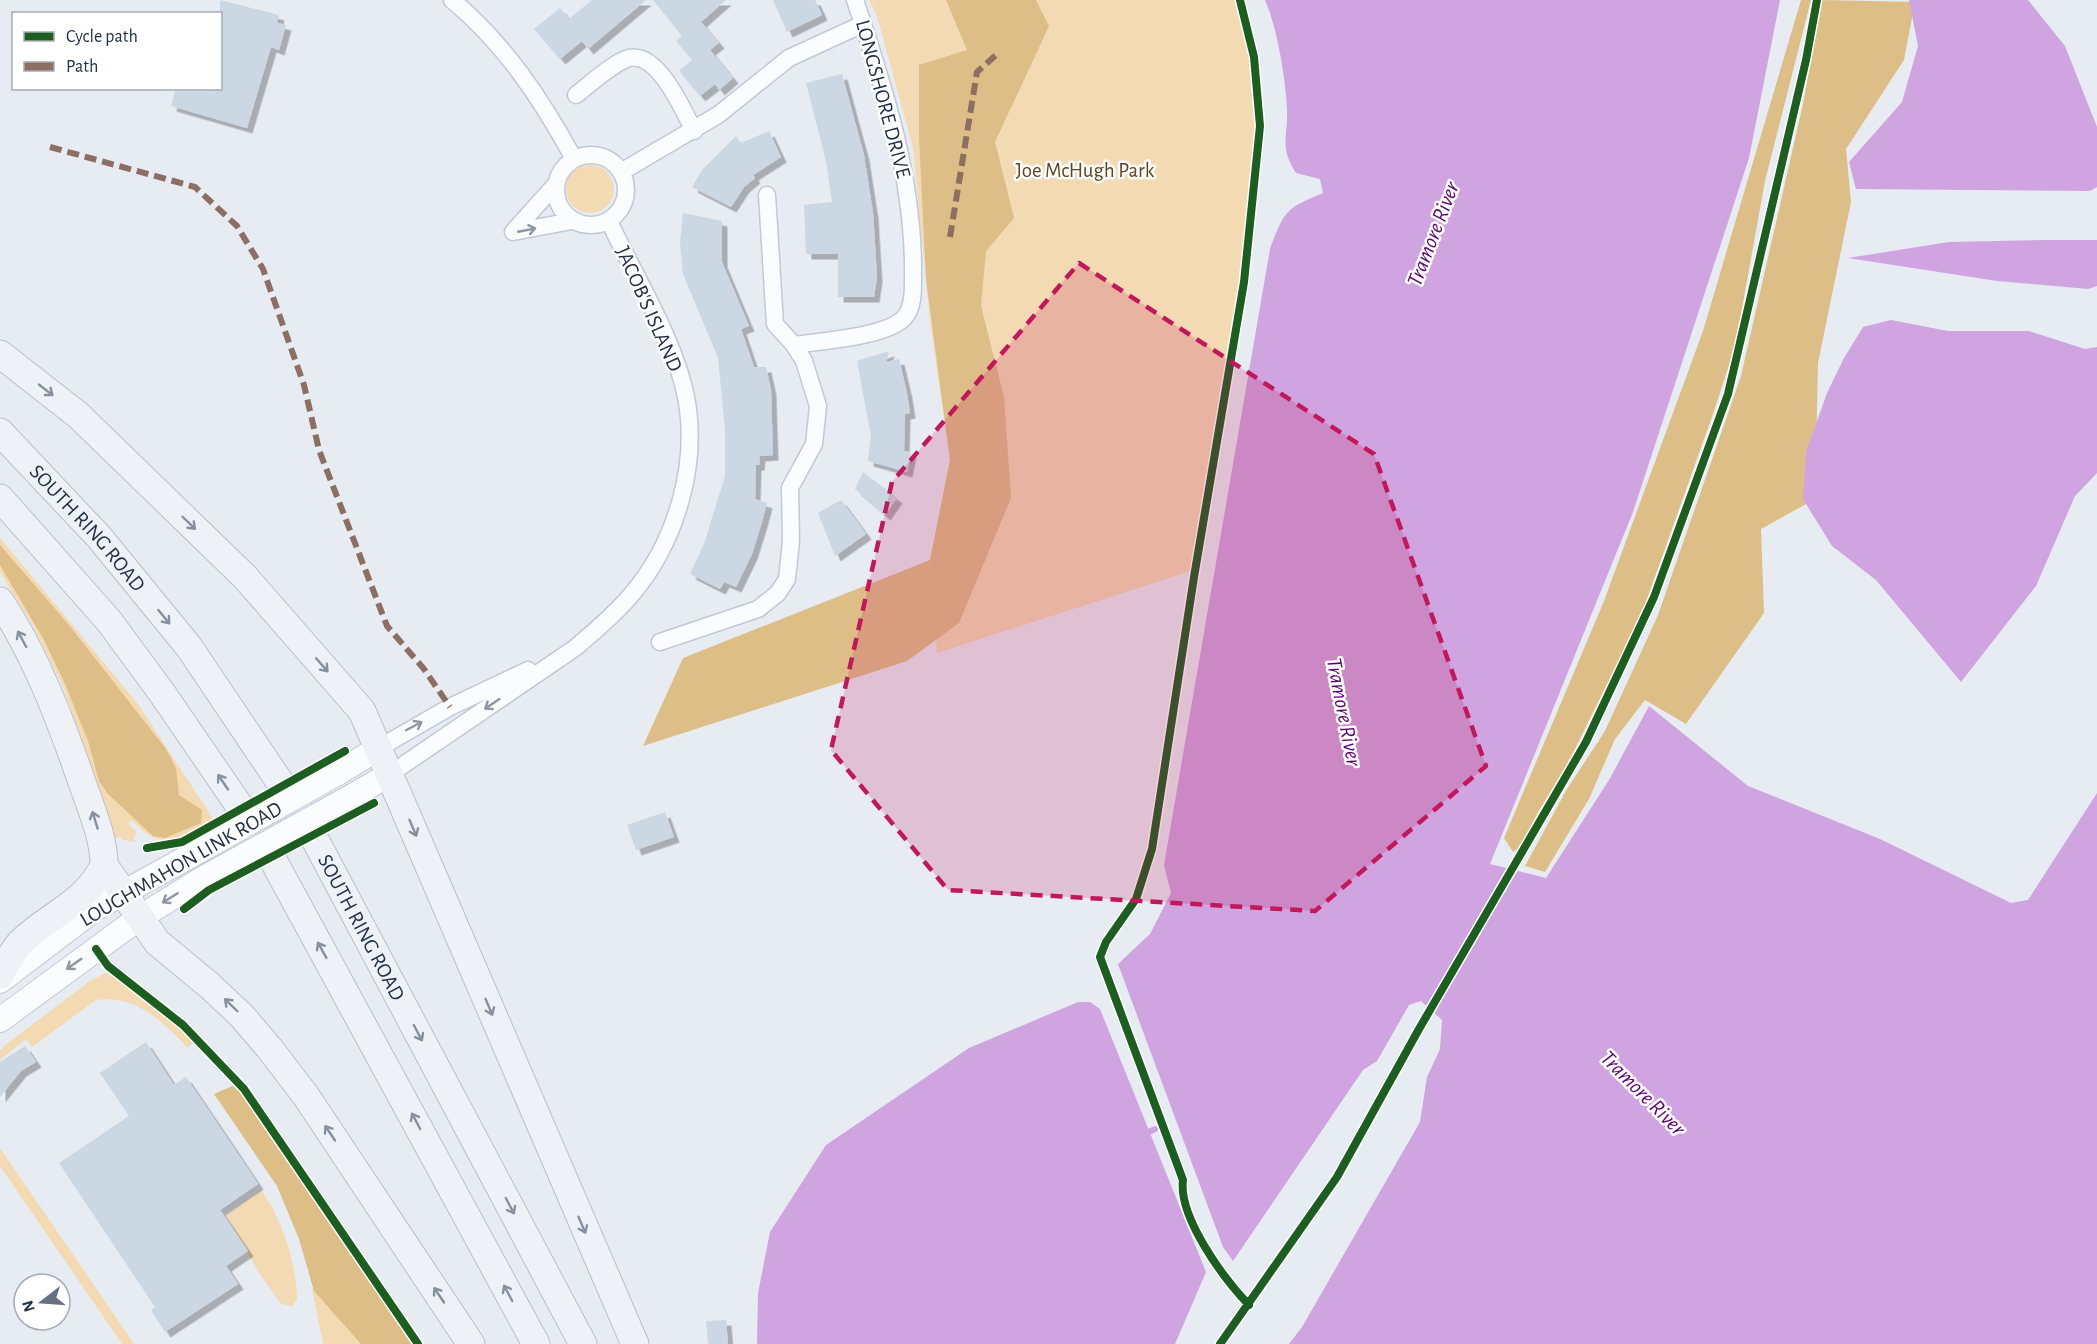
<svg xmlns="http://www.w3.org/2000/svg" width="2097" height="1344" viewBox="0 0 2097 1344" font-family="'Alegreya Sans',sans-serif">
<style>
.green{fill:#f3dab3}
.forest{fill:#ddbe87}
.water{fill:#cfa4e0}
.lines{fill:none;stroke-linecap:round;stroke-linejoin:round}
.stream{stroke:#cfa4e0;stroke-width:6}
.building{fill:#cbd7e2;filter:url(#shadow)}
.minor-casing{stroke:#c0c9d7;stroke-width:19}
.secondary-casing{stroke:#c0c9d7;stroke-width:26}
.trunk-casing{stroke:#bac0c9;stroke-width:29}
.minor{stroke:#fbfcfd;stroke-width:16}
.secondary{stroke:#fbfcfd;stroke-width:24}
.trunk{stroke:#eef1f6;stroke-width:27}
.secondary-bridge-casing{stroke:#c0c9d7;stroke-width:26;stroke-linecap:butt}
.secondary-bridge{stroke:#fbfcfd;stroke-width:24}
.quiet{stroke:#8d6e63;stroke-width:6;stroke-dasharray:12 6;stroke-linecap:butt}
.cycleway-casing{stroke:#fff;stroke-width:11}
.cycleway{stroke:#1b5e20;stroke-width:8}
.oneway{stroke:#8e96a2}
.oneway2{stroke:#87909e}
.marked{fill:#c2185b;fill-opacity:0.2;stroke:#c2185b;stroke-width:4.5;stroke-dasharray:12 8;stroke-linejoin:round}
.labels{text-anchor:middle;dominant-baseline:central;stroke-width:5;stroke-linejoin:round;paint-order:stroke}
.street-label{font-size:21px;fill:#203047;stroke:#fff}
.park-label{font-size:21px;fill:#5f461e;stroke:#fff}
.water-label{font-size:22px;font-style:italic;fill:#5c0671;stroke:#fff}
</style>
<defs>
<filter id="shadow"><feDropShadow dx="5.5" dy="5.5" stdDeviation="0" flood-color="#0004"/></filter>
</defs>
<rect width="100%" height="100%" fill="#e7ebf2"/>
<path class="green" d="M 869,0 L 1240,0 C 1246,28 1258,60 1258,89 C 1262,251 1221,413 1191,571 L 937,653 L 930,560 L 950,460 L 930,321 L 913,148 L 877,16 Z
M566 189a24 24 0 1 1 48 0a24 24 0 1 1-48 0Z
M 0,538 L 138,704 L 214,820 C 180,839 162,854 132,820 L 128,823 L 137,833 L 133,838 L 137,842 L 123,840 L 120,836 L 111,841 L 91,779 L 82,740 L 62,684 L 31,622 L 0,572 Z
M 107,972 L 156,1006 L 193,1042 L 188,1048 C 163,1022 136,994 96,1000 L 32,1047 L 26,1039 L 0,1060 L 0,1051 L 5,1045 L 90,981 Z
M 0,1148 L 126,1332 L 134,1344 L 122,1344 L 0,1166 Z
M 261,1190 C 282,1218 297,1265 297,1300 L 292,1306 L 281,1304 L 258,1271 L 226,1215 Z
M 312,1288 L 363,1344 L 323,1344 Z"/>
<path class="forest" d="M 946,0 L 1036,0 L 1049,26 L 995,142 L 1014,218 L 986,251 L 981,306 L 1004,397 L 1011,498 L 959,623 L 907,661 L 643,746 L 683,658 L 930,560 L 950,460 L 926,279 L 919,137 L 919,65 L 967,50 Z
M 1801,0 L 1811,0 L 1765,181 L 1735,347 L 1713,414 L 1641,616 L 1565,769 L 1538,812 L 1522,846 L 1513,852 L 1504,838 L 1604,601 L 1703,331 Z
M 1822,0 L 1915,2 L 1904,60 L 1846,149 L 1851,202 L 1818,363 L 1815,499 L 1761,529 L 1764,613 L 1686,724 L 1645,700 L 1615,739 L 1589,799 L 1545,872 L 1525,866 L 1567,789 L 1605,731 L 1658,615 L 1741,376 L 1803,104 Z
M 0,545 L 69,625 L 166,749 L 176,768 L 179,795 L 202,810 L 201,823 L 165,838 L 153,836 L 108,794 L 99,781 L 88,741 L 65,684 L 44,640 L 0,565 Z
M 237,1084 L 412,1344 L 361,1344 L 314,1291 L 299,1239 L 277,1186 L 214,1094 Z"/>
<path class="water" d="M 1265,0 L 1780,0 L 1749,158 L 1633,512 L 1490,864 L 1546,878 L 1609,780 L 1649,706 L 1748,786 L 1880,839 L 2011,903 L 2028,900 L 2097,793 L 2097,1344 L 1289,1344 L 1302,1327 L 1420,1122 L 1427,1077 L 1440,1049 L 1442,1020 L 1421,1001 L 1409,1005 L 1377,1061 L 1363,1070 L 1233,1261 L 1223,1247 L 1118,964 L 1150,934 L 1171,893 L 1164,865 L 1270,249 C 1285,210 1285,209 1323,193 L 1320,179 L 1296,173 C 1279,146 1288,139 1287,110 C 1286,80 1277,27 1265,0 Z
M 1909,0 L 2028,0 L 2065,46 L 2097,127 L 2097,187 L 2090,191 L 1856,189 L 1849,162 L 1902,102 L 1918,46 Z
M 2041,240 L 2097,240 L 2097,286 L 2088,289 L 1997,281 L 1848,258 L 1949,242 Z
M 1891,320 L 1948,331 L 2029,331 L 2085,349 L 2097,347 L 2097,473 L 2075,496 L 2036,586 L 1961,682 L 1876,580 L 1832,546 L 1803,499 L 1806,452 L 1827,393 L 1844,358 L 1863,327 Z
M 1078,1002 L 1090,1002 L 1100,1009 L 1206,1272 L 1175,1344 L 757,1344 L 758,1293 L 770,1232 L 826,1145 L 969,1048 Z"/>
<g class="lines">
<path class="stream" d="M 1144,1134 L 1155,1129"/>
</g>
<path class="building" d="M 220,0 L 279,15 L 277,23 L 286,25 L 279,50 L 271,47 L 247,128 L 171,106 L 176,88 L 220,88 Z
M 592,0 L 646,0 L 588,49 L 582,41 L 560,59 L 534,29 L 560,8 L 569,19 Z
M 653,0 L 726,0 L 701,22 L 719,43 L 710,50 L 733,78 L 719,90 L 715,84 L 700,96 L 679,71 L 692,60 L 676,41 L 682,36 Z
M 773,0 L 815,0 L 822,15 L 787,32 Z
M 842,74 L 864,155 L 873,213 L 877,277 L 874,297 L 838,297 L 838,254 L 806,254 L 804,205 L 832,202 L 826,161 L 806,83 Z
M 769,131 L 781,157 L 753,175 L 755,178 L 744,187 L 731,207 L 692,187 L 702,170 L 736,136 L 741,143 Z
M 683,213 L 722,221 L 722,262 L 749,326 L 741,329 L 754,367 L 766,367 L 771,390 L 773,455 L 760,456 L 759,465 L 756,465 L 755,499 L 767,503 L 762,522 L 752,554 L 736,587 L 724,582 L 720,589 L 690,574 L 704,544 L 725,476 L 725,429 L 718,358 L 683,274 L 680,243 Z
M 889,351 L 886,362 L 899,359 L 907,393 L 910,413 L 905,414 L 904,451 L 911,452 L 907,472 L 868,461 L 871,436 L 857,361 Z
M 863,472 L 897,498 L 885,515 L 855,489 Z
M 841,500 L 866,534 L 835,556 L 818,513 Z
M 665,812 L 674,837 L 636,850 L 627,825 Z
M 146,1042 L 174,1085 L 186,1077 L 258,1184 L 220,1210 L 248,1251 L 226,1266 L 238,1284 L 165,1332 L 151,1310 L 155,1307 L 59,1163 L 129,1116 L 100,1073 Z
M 25,1046 L 36,1062 L 21,1071 L 0,1097 L 0,1062 Z
M 726,1320 L 728,1344 L 708,1344 L 706,1321 Z"/>
<g class="lines">
<defs>
<path id="minor" d="M 452,0 C 504,43 542,100 574,159
M 576,95 C 589,85 614,62 629,58 C 658,51 683,110 694,131
M556 190a35 35 0 1 1 70 0a35 35 0 1 1-70 0Z
M 621,172 L 718,115 L 789,58 L 863,24
M 556,184 L 513,232 L 572,221
M 794,345 C 820,341 886,337 904,318 C 914,308 913,288 913,275 C 914,179 885,90 855,0
M 660,642 L 758,609 L 778,593 L 787,579 L 791,541 L 790,488 L 814,444 L 818,406 L 804,361 L 794,345 L 775,324 L 767,195
M 379,748 L 450,707 L 528,670
M 390,774 L 575,648 C 595,631 615,614 632,594 C 676,542 699,465 686,397 C 675,340 634,275 609,221"/>
<path id="secondary" d="M 336,774 L 379,748
M 349,798 L 390,774
M 0,981 L 96,908 L 190,856
M 0,1020 L 139,918 L 202,879"/>
<g id="trunk">
<path d="M 0,354 L 78,415 L 245,577 L 362,711 L 635,1344"/>
<path id="s1" d="M 0,432 L 99,537 L 189,647 L 302,815 L 583,1344"/>
<path d="M 0,498 L 109,621 L 162,693 L 260,836 L 536,1344"/>
<path d="M 0,601 C 37,657 61,722 83,785 C 92,811 104,838 104,865 L 157,942 L 210,986 L 242,1016 L 270,1049 L 306,1096 L 471,1344"/>
<path d="M 0,975 C 6,965 12,952 20,943 C 48,915 86,904 104,865"/>
</g>
</defs>
<use href="#minor" class="minor-casing"/>
<use href="#secondary" class="secondary-casing"/>
<use href="#trunk" class="trunk-casing"/>
<use href="#minor" class="minor"/>
<use href="#secondary" class="secondary"/>
<use href="#trunk" class="trunk"/>
<defs>
<path id="secondary-bridge" d="M 190,856 L 336,774
M 202,879 L 349,798"/>
</defs>
<use href="#secondary-bridge" class="secondary-bridge-casing"/>
<use href="#secondary-bridge" class="secondary-bridge"/>
<path class="quiet" d="M 50,147 L 195,187 L 237,226 L 263,269 L 304,385 L 319,450 L 387,626 L 424,669 L 450,707
M 950,237 L 977,72 L 997,54"/>
<defs>
<path id="cycleway" d="M 1240,0 L 1254,57 L 1260,126 L 1244,282 L 1194,577 L 1152,849 L 1136,899 L 1106,942 L 1100,957 L 1183,1180 C 1178,1217 1224,1279 1249,1305
M 147,848 L 182,842 L 345,751
M 184,909 L 209,890 L 374,803
M 96,949 L 108,966 L 183,1025 L 244,1089 L 418,1344
M 1220,1344 L 1337,1177 L 1419,1029 L 1586,742 L 1654,597 L 1728,394 L 1806,60 L 1817,0"/>
</defs>
<use href="#cycleway" class="cycleway-casing"/>
<use href="#cycleway" class="cycleway"/>
</g>
<defs><path id="oneway-shaft" d="M-6 0H5M1.5-3L5.5 0L1.5 3" fill="none" stroke-width="1.6" stroke-linecap="round" stroke-linejoin="round" transform="scale(1.5)"/></defs>
<g class="oneway">
<use href="#oneway-shaft" transform="translate(527 230) rotate(-11)"/>
<use href="#oneway-shaft" transform="translate(492 704) rotate(146)"/>
<use href="#oneway-shaft" transform="translate(414 726) rotate(-28)"/>
<use href="#oneway-shaft" transform="translate(170 898) rotate(148)"/>
<use href="#oneway-shaft" transform="translate(74 964) rotate(145)"/>
</g>
<g class="oneway2">
<use href="#oneway-shaft" transform="translate(46 390) rotate(38)"/>
<use href="#oneway-shaft" transform="translate(189 523) rotate(44)"/>
<use href="#oneway-shaft" transform="translate(164 617) rotate(51)"/>
<use href="#oneway-shaft" transform="translate(22 639) rotate(-118)"/>
<use href="#oneway-shaft" transform="translate(322 665) rotate(49)"/>
<use href="#oneway-shaft" transform="translate(223 782) rotate(-124)"/>
<use href="#oneway-shaft" transform="translate(95 820) rotate(-107)"/>
<use href="#oneway-shaft" transform="translate(413 828) rotate(67)"/>
<use href="#oneway-shaft" transform="translate(322 950) rotate(-119)"/>
<use href="#oneway-shaft" transform="translate(231 1005) rotate(-136)"/>
<use href="#oneway-shaft" transform="translate(489 1007) rotate(67)"/>
<use href="#oneway-shaft" transform="translate(418 1033) rotate(62)"/>
<use href="#oneway-shaft" transform="translate(416 1121) rotate(-118)"/>
<use href="#oneway-shaft" transform="translate(330 1133) rotate(-124)"/>
<use href="#oneway-shaft" transform="translate(510 1206) rotate(62)"/>
<use href="#oneway-shaft" transform="translate(582 1225) rotate(67)"/>
<use href="#oneway-shaft" transform="translate(508 1293) rotate(-118)"/>
<use href="#oneway-shaft" transform="translate(439 1295) rotate(-124)"/>
</g>
<path class="marked" d="M 1079,263 L 1374,454 L 1486,766 L 1315,911 L 948,890 L 831,750 L 892,482 Z"/>
<g class="labels">
<g class="street-label">
<text transform="translate(883 99) rotate(75)">LONGSHORE DRIVE</text>
<text transform="translate(649 309) rotate(66)">JACOB'S ISLAND</text>
<text stroke="none"><textPath href="#s1" startOffset="130">SOUTH RING ROAD</textPath></text>
<text transform="translate(181 864) rotate(-30)">LOUGHMAHON LINK ROAD</text>
<text stroke="none"><textPath href="#s1" startOffset="616">SOUTH RING ROAD</textPath></text>
</g>
<g class="park-label">
<text x="1085" y="170">Joe McHugh Park</text>
</g>
<g class="water-label">
<text transform="translate(1433 234) rotate(-69)">Tramore River</text>
<text transform="translate(1344 712) rotate(79)">Tramore River</text>
<text transform="translate(1643 1093) rotate(45)">Tramore River</text>
</g>
</g>
<rect x="12" y="12" width="210" height="78" fill="#ffffff" stroke="#a6acb5" stroke-width="1.5"/>
<rect x="24" y="32" width="30" height="9" fill="#1b5e20" stroke="#a6acb5" stroke-width="1.5"/>
<text x="66" y="42" font-size="18" fill="#203047">Cycle path</text>
<rect x="24" y="62" width="30" height="9" fill="#8d6e63" stroke="#a6acb5" stroke-width="1.5"/>
<text x="66" y="72" font-size="18" fill="#203047">Path</text>
<g transform="translate(42 1302) rotate(253)"><circle r="28" fill="#ffffff" stroke="#a6acb5" stroke-width="1.5"/>
<path d="M0-4.5L10 22L0 15L-10 22Z" fill="#667183"/>
<text y="-9" font-size="16" font-weight="bold" text-anchor="middle" fill="#203047">N</text>
</g>
</svg>
